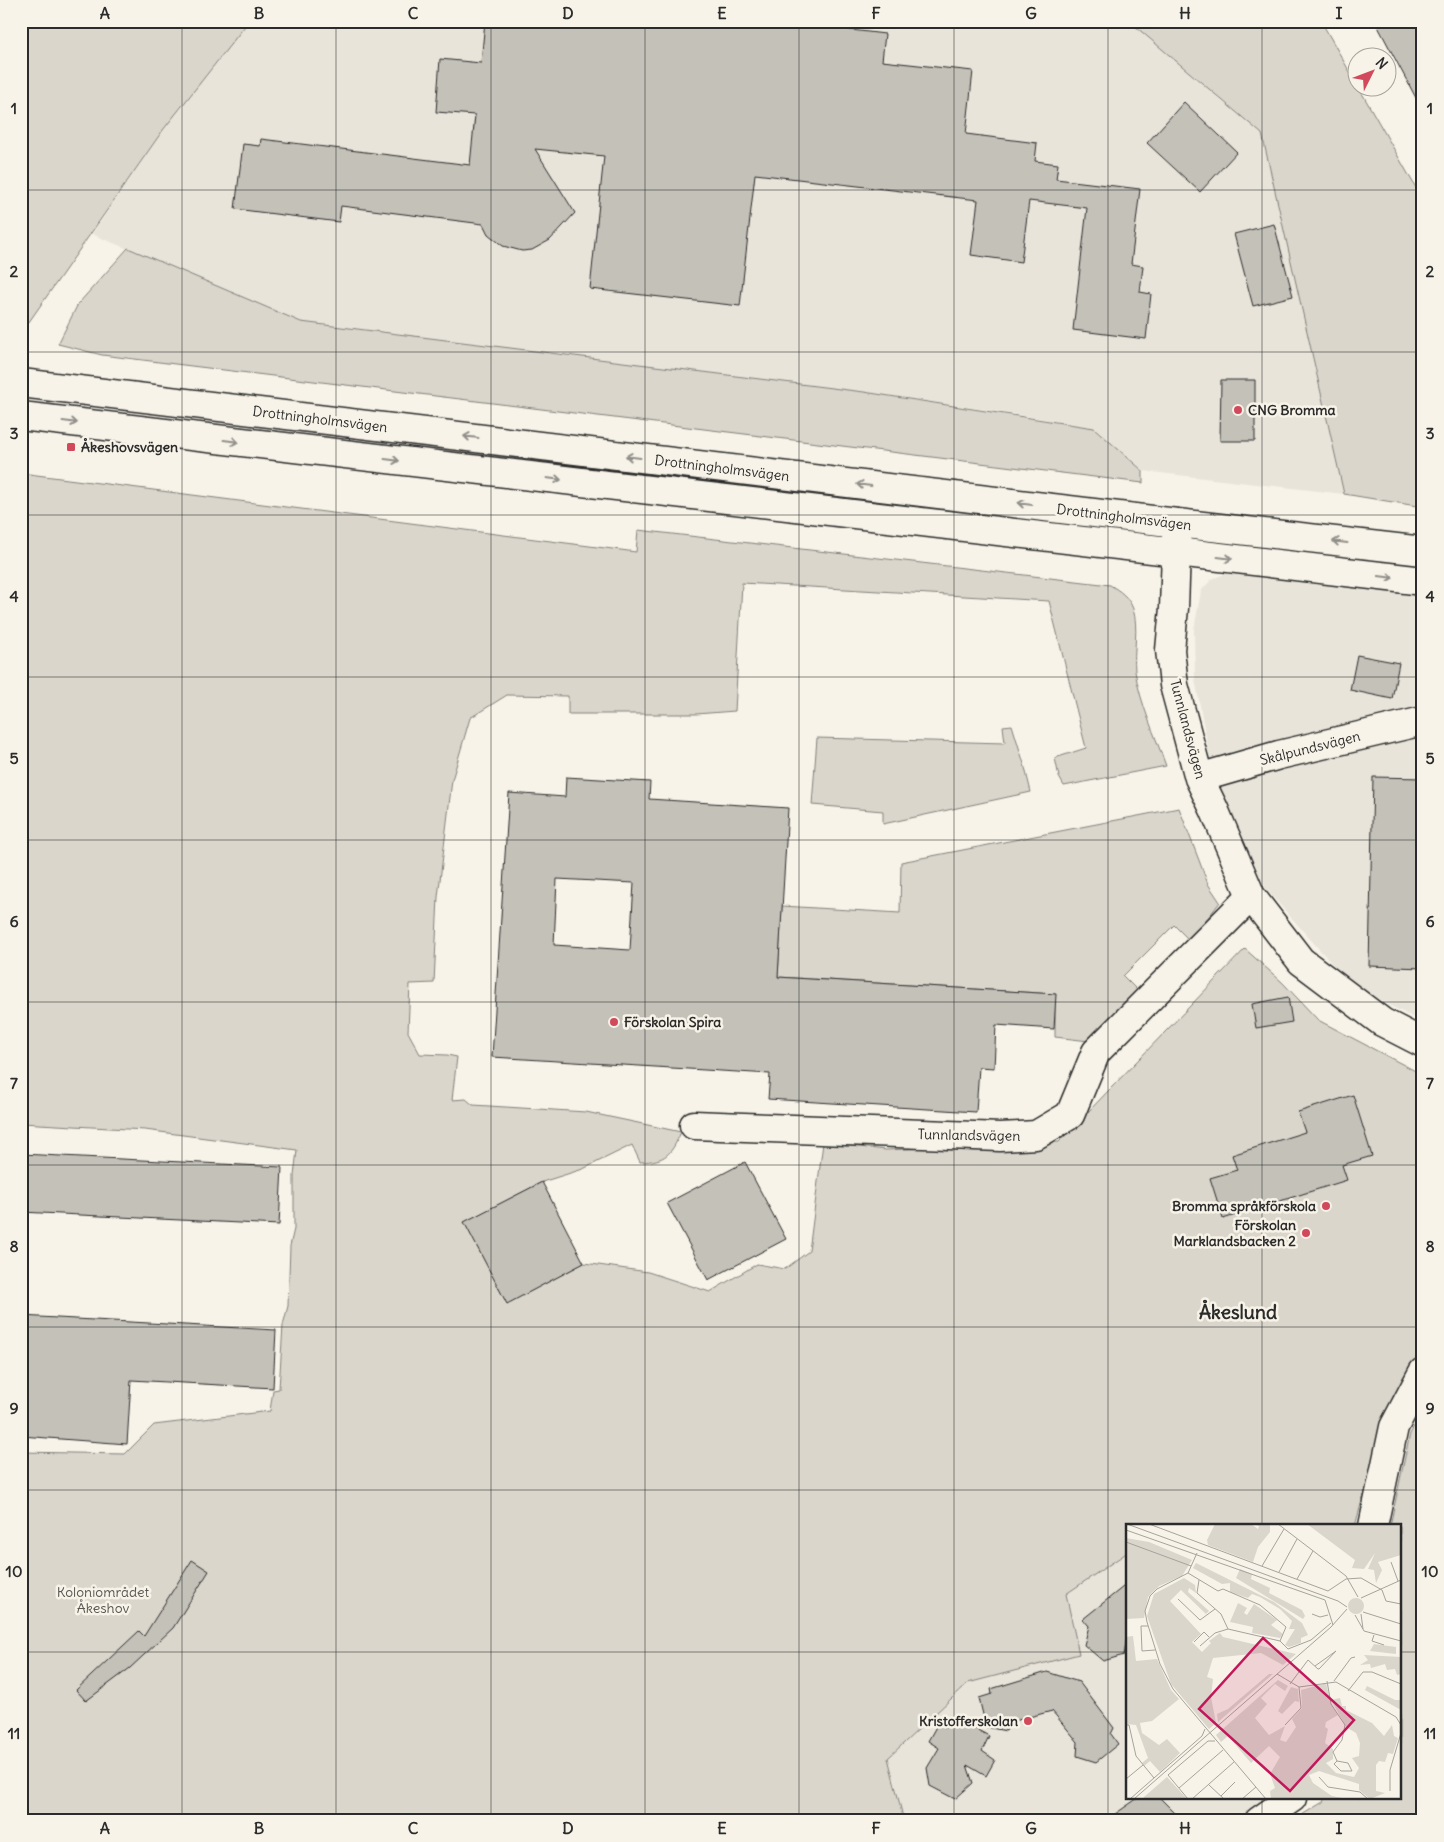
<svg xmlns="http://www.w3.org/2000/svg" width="1444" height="1842" viewBox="0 0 1444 1842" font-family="Delius,sans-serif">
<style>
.built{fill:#e8e4da}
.green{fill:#dad6cc;stroke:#82807c}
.building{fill:#c4c1b9;stroke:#2b2b2b;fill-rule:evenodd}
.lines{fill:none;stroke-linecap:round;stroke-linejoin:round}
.minor-casing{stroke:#2b2b2b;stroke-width:31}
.major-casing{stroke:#2b2b2b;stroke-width:31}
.minor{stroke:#f7f3e8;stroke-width:28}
.major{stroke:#f7f3e8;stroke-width:28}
.oneway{stroke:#918f8a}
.grid{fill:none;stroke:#2b2b2b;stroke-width:1;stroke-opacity:0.55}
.poi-dot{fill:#d1495b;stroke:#f7f3e8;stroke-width:2}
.labels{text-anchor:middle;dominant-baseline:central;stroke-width:5;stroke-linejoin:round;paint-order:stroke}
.poi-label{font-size:14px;font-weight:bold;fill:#2b2b2b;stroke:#f7f3e8;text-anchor:start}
.street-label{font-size:14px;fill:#2b2b2b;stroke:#f7f3e8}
.park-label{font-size:14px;fill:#575653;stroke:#f7f3e8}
.district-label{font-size:19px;font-weight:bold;fill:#2b2b2b;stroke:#f7f3e8}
.inset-road{fill:none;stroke:#a5a39c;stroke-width:1}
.view{fill:#c2185b;fill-opacity:0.15;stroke:#c2185b;stroke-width:2.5}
.inset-edge{fill:none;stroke:#2b2b2b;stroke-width:2.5}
.neatline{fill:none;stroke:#2b2b2b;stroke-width:2}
.grid-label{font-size:16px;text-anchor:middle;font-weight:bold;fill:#2b2b2b}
</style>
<rect width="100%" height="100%" fill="#f7f3e8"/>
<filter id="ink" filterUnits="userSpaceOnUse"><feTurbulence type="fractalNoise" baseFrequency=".02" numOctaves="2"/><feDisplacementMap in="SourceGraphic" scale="10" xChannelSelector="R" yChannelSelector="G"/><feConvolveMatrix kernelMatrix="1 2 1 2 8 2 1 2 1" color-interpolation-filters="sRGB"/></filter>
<g filter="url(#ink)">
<path class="built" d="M 249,21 L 1129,21 L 1262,134 L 1344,494 L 1143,471 L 1094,428 L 1025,416 L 864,392 L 301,322 L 92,234 L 163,130 Z
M 1227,573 L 1423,596 L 1423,1023 L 1350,984 L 1265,888 L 1215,786 L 1195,679 L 1194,630 L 1201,591 L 1212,579 Z
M 1128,1552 L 1128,1798 L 1282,1798 L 1279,1821 L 904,1821 L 888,1758 L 968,1683 L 1079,1654 L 1066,1594 Z"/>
<path class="green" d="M 21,21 L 249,21 L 163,130 L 24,329 L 21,328 Z
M 1129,21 L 1321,21 L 1356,83 L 1356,88 L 1359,88 L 1423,200 L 1423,507 L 1344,494 L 1262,134 Z
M 128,248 L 301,322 L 864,392 L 1094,428 L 1143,471 L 1143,483 L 102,355 L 58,344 L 78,304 Z
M 21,473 L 636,552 L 638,530 L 1110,585 C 1120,591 1129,597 1133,609 C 1139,628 1133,651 1135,671 C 1140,703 1155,735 1166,766 L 1064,786 L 1059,777 L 1055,758 L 1086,748 L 1049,601 L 742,583 L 735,711 L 696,714 L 568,714 L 568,696 L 507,695 L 470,718 L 452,780 L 438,897 L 434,983 L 410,984 L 408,1032 L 420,1054 L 447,1055 L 457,1057 L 452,1100 L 466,1099 L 473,1105 L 586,1112 L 681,1132 C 671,1155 666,1161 640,1162 L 632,1145 L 583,1169 L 542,1182 L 465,1222 L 507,1303 L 584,1263 L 648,1272 L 710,1292 L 757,1264 L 785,1269 L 809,1251 L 823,1143 L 886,1150 L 1059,1142 L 1245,949 L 1282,982 L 1318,1020 L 1423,1075 L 1423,1349 L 1383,1424 L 1355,1526 L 1128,1526 L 1128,1552 L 1066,1594 L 1079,1654 L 968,1683 L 888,1758 L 904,1821 L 21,1821 L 21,1452 L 125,1454 L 154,1425 L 270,1411 L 273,1390 L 279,1389 L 283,1325 L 288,1306 L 290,1246 L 294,1229 L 294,1176 L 297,1150 L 145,1130 L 21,1123 Z
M 1012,725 L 1024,764 L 1031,792 L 883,824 L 883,811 L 812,805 L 817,738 L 1005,743 L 1003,726 Z
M 1179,808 L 1208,884 L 1220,902 L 1190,941 L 1174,925 L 1123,976 L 1139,992 L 1089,1041 L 1055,1037 L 1055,994 L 778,977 L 782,906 L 900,913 L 901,862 Z
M 1423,1410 L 1423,1821 L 1292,1821 L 1323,1802 L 1325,1798 L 1400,1798 L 1400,1526 L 1390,1526 L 1410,1434 Z"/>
<path class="building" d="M 485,21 L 775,21 L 885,34 L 882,61 L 973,71 L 966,134 L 1037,143 L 1035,161 L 1058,164 L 1056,179 L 1140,189 L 1131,264 L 1143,266 L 1140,292 L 1151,294 L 1146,339 L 1073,330 L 1087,208 L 1029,201 L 1021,262 L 971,255 L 978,200 L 755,174 L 740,306 L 590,289 L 604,156 L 535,149 L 575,213 L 550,240 L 532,250 L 522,251 L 503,246 L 488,234 L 483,224 L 341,206 L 339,222 L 235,209 L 243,144 L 260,146 L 261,139 L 470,165 L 475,115 L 436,112 L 440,59 L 481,63 Z
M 1375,21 L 1423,21 L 1423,111 Z
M 1184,102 L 1237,152 L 1200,192 L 1147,143 Z
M 1274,224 L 1293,296 L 1253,306 L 1234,234 Z
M 1221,380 L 1255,380 L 1255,441 L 1220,441 Z
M 1357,655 L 1399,663 L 1392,699 L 1350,690 Z
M 566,777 L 650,782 L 649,799 L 788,808 L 778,977 L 1056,994 L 1054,1029 L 996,1025 L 994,1068 L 979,1067 L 976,1112 L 768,1099 L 770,1074 L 492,1057 L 509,793 L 565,797 ZM 557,879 L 634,883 L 630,950 L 554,945 Z
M 1373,777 L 1423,778 L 1423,968 L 1369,966 Z
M 1288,997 L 1292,1022 L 1256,1028 L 1252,1004 Z
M 1353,1095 L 1372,1156 L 1342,1165 L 1347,1180 L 1223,1219 L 1210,1178 L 1237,1170 L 1232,1155 L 1305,1132 L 1298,1112 Z
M 21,1154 L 282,1167 L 279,1225 L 21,1212 Z
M 745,1162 L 786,1239 L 708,1280 L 667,1203 Z
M 542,1182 L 584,1263 L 507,1304 L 464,1222 Z
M 21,1316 L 276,1330 L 273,1388 L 131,1380 L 127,1444 L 21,1436 Z
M 192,1560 L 209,1571 L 173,1628 L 130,1668 L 86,1701 L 76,1690 L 139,1631 L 144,1636 Z
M 1128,1583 L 1128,1630 L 1124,1655 L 1103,1661 L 1084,1645 L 1089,1626 L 1083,1619 Z
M 1047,1672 L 1079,1682 L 1114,1728 L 1111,1734 L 1118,1744 L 1096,1762 L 1077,1756 L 1078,1742 L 1052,1711 L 1010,1722 L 1006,1731 L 986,1727 L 979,1698 L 992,1694 L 991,1689 Z
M 953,1717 L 989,1736 L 982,1751 L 995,1760 L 986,1776 L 967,1765 L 973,1783 L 955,1799 L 930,1786 L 927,1768 L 939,1748 L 928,1741 L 938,1723 L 946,1728 Z
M 1138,1798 L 1160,1798 L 1183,1821 L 1105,1821 Z"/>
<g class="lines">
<defs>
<path id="minor" d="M 1177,523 L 1174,608 L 1170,650 L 1174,685 L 1199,778 L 1214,809 L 1251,896 L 1301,961 L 1382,1022 L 1423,1043
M 1199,778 L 1279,755 L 1423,721
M 694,1125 L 1000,1137 L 1036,1135 L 1070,1115 L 1096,1052 L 1251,896
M 1373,1526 L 1394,1427 L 1423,1372
M 1259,1821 L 1292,1798"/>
<path id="major" d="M 21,383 L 1177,523 L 1423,551
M 21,416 L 1423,581"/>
</defs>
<use href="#minor" class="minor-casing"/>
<use href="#major" class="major-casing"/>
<use href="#minor" class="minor"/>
<use href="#major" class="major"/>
</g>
<defs><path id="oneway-shaft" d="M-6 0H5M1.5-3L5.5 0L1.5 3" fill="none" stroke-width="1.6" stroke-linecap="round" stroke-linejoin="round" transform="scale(1.25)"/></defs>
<g class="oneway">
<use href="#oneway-shaft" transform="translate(70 422) rotate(7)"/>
<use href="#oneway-shaft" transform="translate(471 437) rotate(-173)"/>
<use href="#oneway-shaft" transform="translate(231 441) rotate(7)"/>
<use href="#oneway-shaft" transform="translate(633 457) rotate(-173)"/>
<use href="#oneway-shaft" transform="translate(392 460) rotate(7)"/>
<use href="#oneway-shaft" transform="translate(554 479) rotate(7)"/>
<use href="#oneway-shaft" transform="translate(864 485) rotate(-173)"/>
<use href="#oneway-shaft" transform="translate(1025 504) rotate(-173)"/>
<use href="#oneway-shaft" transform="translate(1340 542) rotate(-173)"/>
<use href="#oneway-shaft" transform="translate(1225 558) rotate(7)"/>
<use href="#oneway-shaft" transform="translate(1386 577) rotate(7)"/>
</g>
</g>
<path class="grid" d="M 182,21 L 182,1821M 336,21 L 336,1821M 491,21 L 491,1821M 645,21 L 645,1821M 799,21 L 799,1821M 954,21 L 954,1821M 1108,21 L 1108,1821M 1262,21 L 1262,1526M 21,190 L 1423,190M 21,352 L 1423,352M 21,515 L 1423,515M 21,677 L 1423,677M 21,840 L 1423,840M 21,1002 L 1423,1002M 21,1165 L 1423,1165M 21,1327 L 1423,1327M 21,1490 L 1423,1490M 21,1652 L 1128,1652M 1400,1652 L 1423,1652M 1262,1798 L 1262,1821"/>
<g class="poi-dot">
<circle cx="1238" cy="410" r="5"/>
<rect x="66" y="442" width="10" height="10" rx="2.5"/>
<circle cx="614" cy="1022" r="5"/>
<circle cx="1326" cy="1206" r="5"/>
<circle cx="1306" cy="1233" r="5"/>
<circle cx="1028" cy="1721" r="5"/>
</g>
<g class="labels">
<g class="poi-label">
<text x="1248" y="410">CNG Bromma</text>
<text x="81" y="447">Åkeshovsvägen</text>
<text x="624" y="1022">Förskolan Spira</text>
<text x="1316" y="1206" text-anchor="end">Bromma språkförskola</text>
<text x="1296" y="1225" text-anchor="end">Förskolan<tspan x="1296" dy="16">Marklandsbacken 2</tspan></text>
<text x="1018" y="1721" text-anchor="end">Kristofferskolan</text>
</g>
<g class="street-label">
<text transform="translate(320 419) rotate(7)">Drottningholmsvägen</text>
<text transform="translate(722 468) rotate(7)">Drottningholmsvägen</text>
<text transform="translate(1124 517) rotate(7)">Drottningholmsvägen</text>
<text transform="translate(1188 729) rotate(75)">Tunnlandsvägen</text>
<text transform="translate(1310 748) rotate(-14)">Skålpundsvägen</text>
<text transform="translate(969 1135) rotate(1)">Tunnlandsvägen</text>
</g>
<g class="park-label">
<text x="103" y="1592">Koloniområdet<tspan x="103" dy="16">Åkeshov</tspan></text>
</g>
<g class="district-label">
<text x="1238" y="1312">Åkeslund</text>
</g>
</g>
<g transform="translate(1126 1524)">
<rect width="275" height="275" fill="#f7f3e8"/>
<path d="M 89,0 L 125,0 L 132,5 L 133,2 L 128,0 L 144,0 L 144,8 L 132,23 L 127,38 L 82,21 L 81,16 ZM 181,0 L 275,0 L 275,31 L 252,38 L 256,46 L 250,59 L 248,46 L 242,45 L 249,29 L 238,45 L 226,44 L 229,36 ZM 0,14 L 23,18 L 66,36 L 56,52 L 33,62 L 22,73 L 18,94 L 0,95 ZM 70,39 L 148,78 L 176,99 L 182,111 L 175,114 L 175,119 L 163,123 L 159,121 L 169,105 L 163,105 L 166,97 L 154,85 L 134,73 L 126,70 L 122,74 L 104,68 L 104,59 L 96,60 L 67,44 ZM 114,45 L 126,50 L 125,55 L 144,64 L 143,69 L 176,86 L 179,92 L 177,95 L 110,54 ZM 58,54 L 69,61 L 70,69 L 63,64 L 62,68 L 83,87 L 80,90 L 55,66 L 44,77 L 75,110 L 66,118 L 76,128 L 85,119 L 83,117 L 94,109 L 97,113 L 170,130 L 157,141 L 135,129 L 87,134 L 81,153 L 87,155 L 85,173 L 90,199 L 83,205 L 45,160 L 21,92 L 28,70 ZM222 82a8 8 0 1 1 16 0a8 8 0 1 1-16 0ZM 112,79 L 121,84 L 118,89 L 121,91 L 128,80 L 151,96 L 145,101 L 157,110 L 154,114 L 126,109 L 127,103 L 104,98 ZM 7,112 L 10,137 L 31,135 L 45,166 L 53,175 L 26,197 L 14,199 L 16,209 L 33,221 L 41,215 L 54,229 L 34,248 L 24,237 L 18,242 L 16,239 L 22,234 L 10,201 L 0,200 L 0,113 ZM 248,120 L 270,123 L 270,130 L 244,127 ZM 238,131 L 275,133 L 275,150 L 271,151 L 269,145 L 261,146 L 259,140 L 245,144 L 244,140 L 234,141 L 242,136 ZM 143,150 L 147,150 L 92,198 L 91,190 L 102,185 ZM 152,156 L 162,162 L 159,167 L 149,160 L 135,174 L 141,180 L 129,194 L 143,211 L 159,202 L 154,216 L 160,218 L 170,203 L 166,195 L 176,184 L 175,166 L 200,159 L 205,180 L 212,191 L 200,198 L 199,203 L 202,205 L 199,219 L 207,225 L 207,235 L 200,239 L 210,249 L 228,253 L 233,244 L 226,234 L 233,232 L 234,219 L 230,209 L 220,203 L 205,176 L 214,174 L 216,182 L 220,182 L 220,186 L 246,199 L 258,212 L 266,201 L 268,212 L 272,214 L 267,230 L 262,229 L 259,238 L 253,237 L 250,241 L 250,267 L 259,269 L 244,275 L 233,266 L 233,260 L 193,247 L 183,251 L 187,259 L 206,272 L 221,275 L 145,275 L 144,267 L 149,264 L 144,250 L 154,233 L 143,222 L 125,239 L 102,212 L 95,218 L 90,211 ZM 241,162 L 269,176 L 275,176 L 275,186 L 239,166 ZM 165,163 L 172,165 L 173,178 L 169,177 L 156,190 L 152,187 ZM 41,253 L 61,275 L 17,275 L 18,273 Z" fill="#dad6cc"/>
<path class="inset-road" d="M 1,0 L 212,77 L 221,83M 23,0 L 202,67 L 220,55 L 235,54 L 256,66 L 260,77 L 275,80M 152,0 L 220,52 L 232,73M 0,6 L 199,76 L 207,101M 0,18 L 65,42M 71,29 L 62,49 L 31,65 L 24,72 L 19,87 L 21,98 L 34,140 L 47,165 L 140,275M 265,38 L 272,57M 136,42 L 158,5M 153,48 L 171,15M 62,49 L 92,67 L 97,65 L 134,81 L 160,103 L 154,117M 171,55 L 187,27M 73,56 L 71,69 L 95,90 L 102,105 L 154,117 L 162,125 L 185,116 L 205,99M 235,74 L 275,56M 52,75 L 74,96 L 89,85M 237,88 L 275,100M 186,90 L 194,93 L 202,91M 235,90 L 237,105M 229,91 L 238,107 L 275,117M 22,102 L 15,102 L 16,127 L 29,126M 248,111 L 246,117 L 258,121M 68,118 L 78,108 L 83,113M 74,122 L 89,109 L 102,105M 151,150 L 173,163 L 210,158 L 270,193 L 275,201M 201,157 L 205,180 L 219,201 L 216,216 L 207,228 L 211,237 L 208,240 L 215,247 L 226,247 L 222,239 L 211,237M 208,157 L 225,134 L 229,133M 164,160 L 182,136 L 192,145 L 193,145 L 210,127 L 189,142M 222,167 L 237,148 L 246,148 L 275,160M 0,201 L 3,201 L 10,232 L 28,254M 159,201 L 175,184 L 173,163M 193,253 L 202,263 L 234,268 L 242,275M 0,255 L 17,241M 83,261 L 98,275M 53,264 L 97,226M 264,267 L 264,246 L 275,209M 95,272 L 109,258M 4,275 L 76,212 L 79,205M 8,275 L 205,103 L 221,85M 62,275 L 42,251 L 82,217 L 89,217M 66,275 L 108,238M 116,275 L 130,263"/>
<path class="view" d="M 137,114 L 228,196 L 164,267 L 73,185 Z"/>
<rect width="275" height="275" class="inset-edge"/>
</g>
<rect width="1444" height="1842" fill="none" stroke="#f7f3e8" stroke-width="55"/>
<g transform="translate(1372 72) rotate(48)"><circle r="24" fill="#f7f3e8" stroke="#a5a39c"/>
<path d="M0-4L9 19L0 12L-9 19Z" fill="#d1495b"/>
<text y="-8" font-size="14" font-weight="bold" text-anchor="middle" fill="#2b2b2b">N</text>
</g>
<rect x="28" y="28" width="1388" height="1786" class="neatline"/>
<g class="grid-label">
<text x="105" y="19">A</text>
<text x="259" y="19">B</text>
<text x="413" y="19">C</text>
<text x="568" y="19">D</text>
<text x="722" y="19">E</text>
<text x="876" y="19">F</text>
<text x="1031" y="19">G</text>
<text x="1185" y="19">H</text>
<text x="1339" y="19">I</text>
<text x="14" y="114">1</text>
<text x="1430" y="114">1</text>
<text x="14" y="277">2</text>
<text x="1430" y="277">2</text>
<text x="14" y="439">3</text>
<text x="1430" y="439">3</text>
<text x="14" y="602">4</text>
<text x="1430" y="602">4</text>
<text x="14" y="764">5</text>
<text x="1430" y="764">5</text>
<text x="14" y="927">6</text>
<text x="1430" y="927">6</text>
<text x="14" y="1089">7</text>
<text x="1430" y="1089">7</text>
<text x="14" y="1252">8</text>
<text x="1430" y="1252">8</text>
<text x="14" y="1414">9</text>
<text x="1430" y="1414">9</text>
<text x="14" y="1577">10</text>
<text x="1430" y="1577">10</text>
<text x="14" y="1739">11</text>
<text x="1430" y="1739">11</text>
<text x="105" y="1834">A</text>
<text x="259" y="1834">B</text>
<text x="413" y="1834">C</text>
<text x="568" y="1834">D</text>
<text x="722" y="1834">E</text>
<text x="876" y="1834">F</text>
<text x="1031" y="1834">G</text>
<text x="1185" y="1834">H</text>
<text x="1339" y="1834">I</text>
</g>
</svg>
